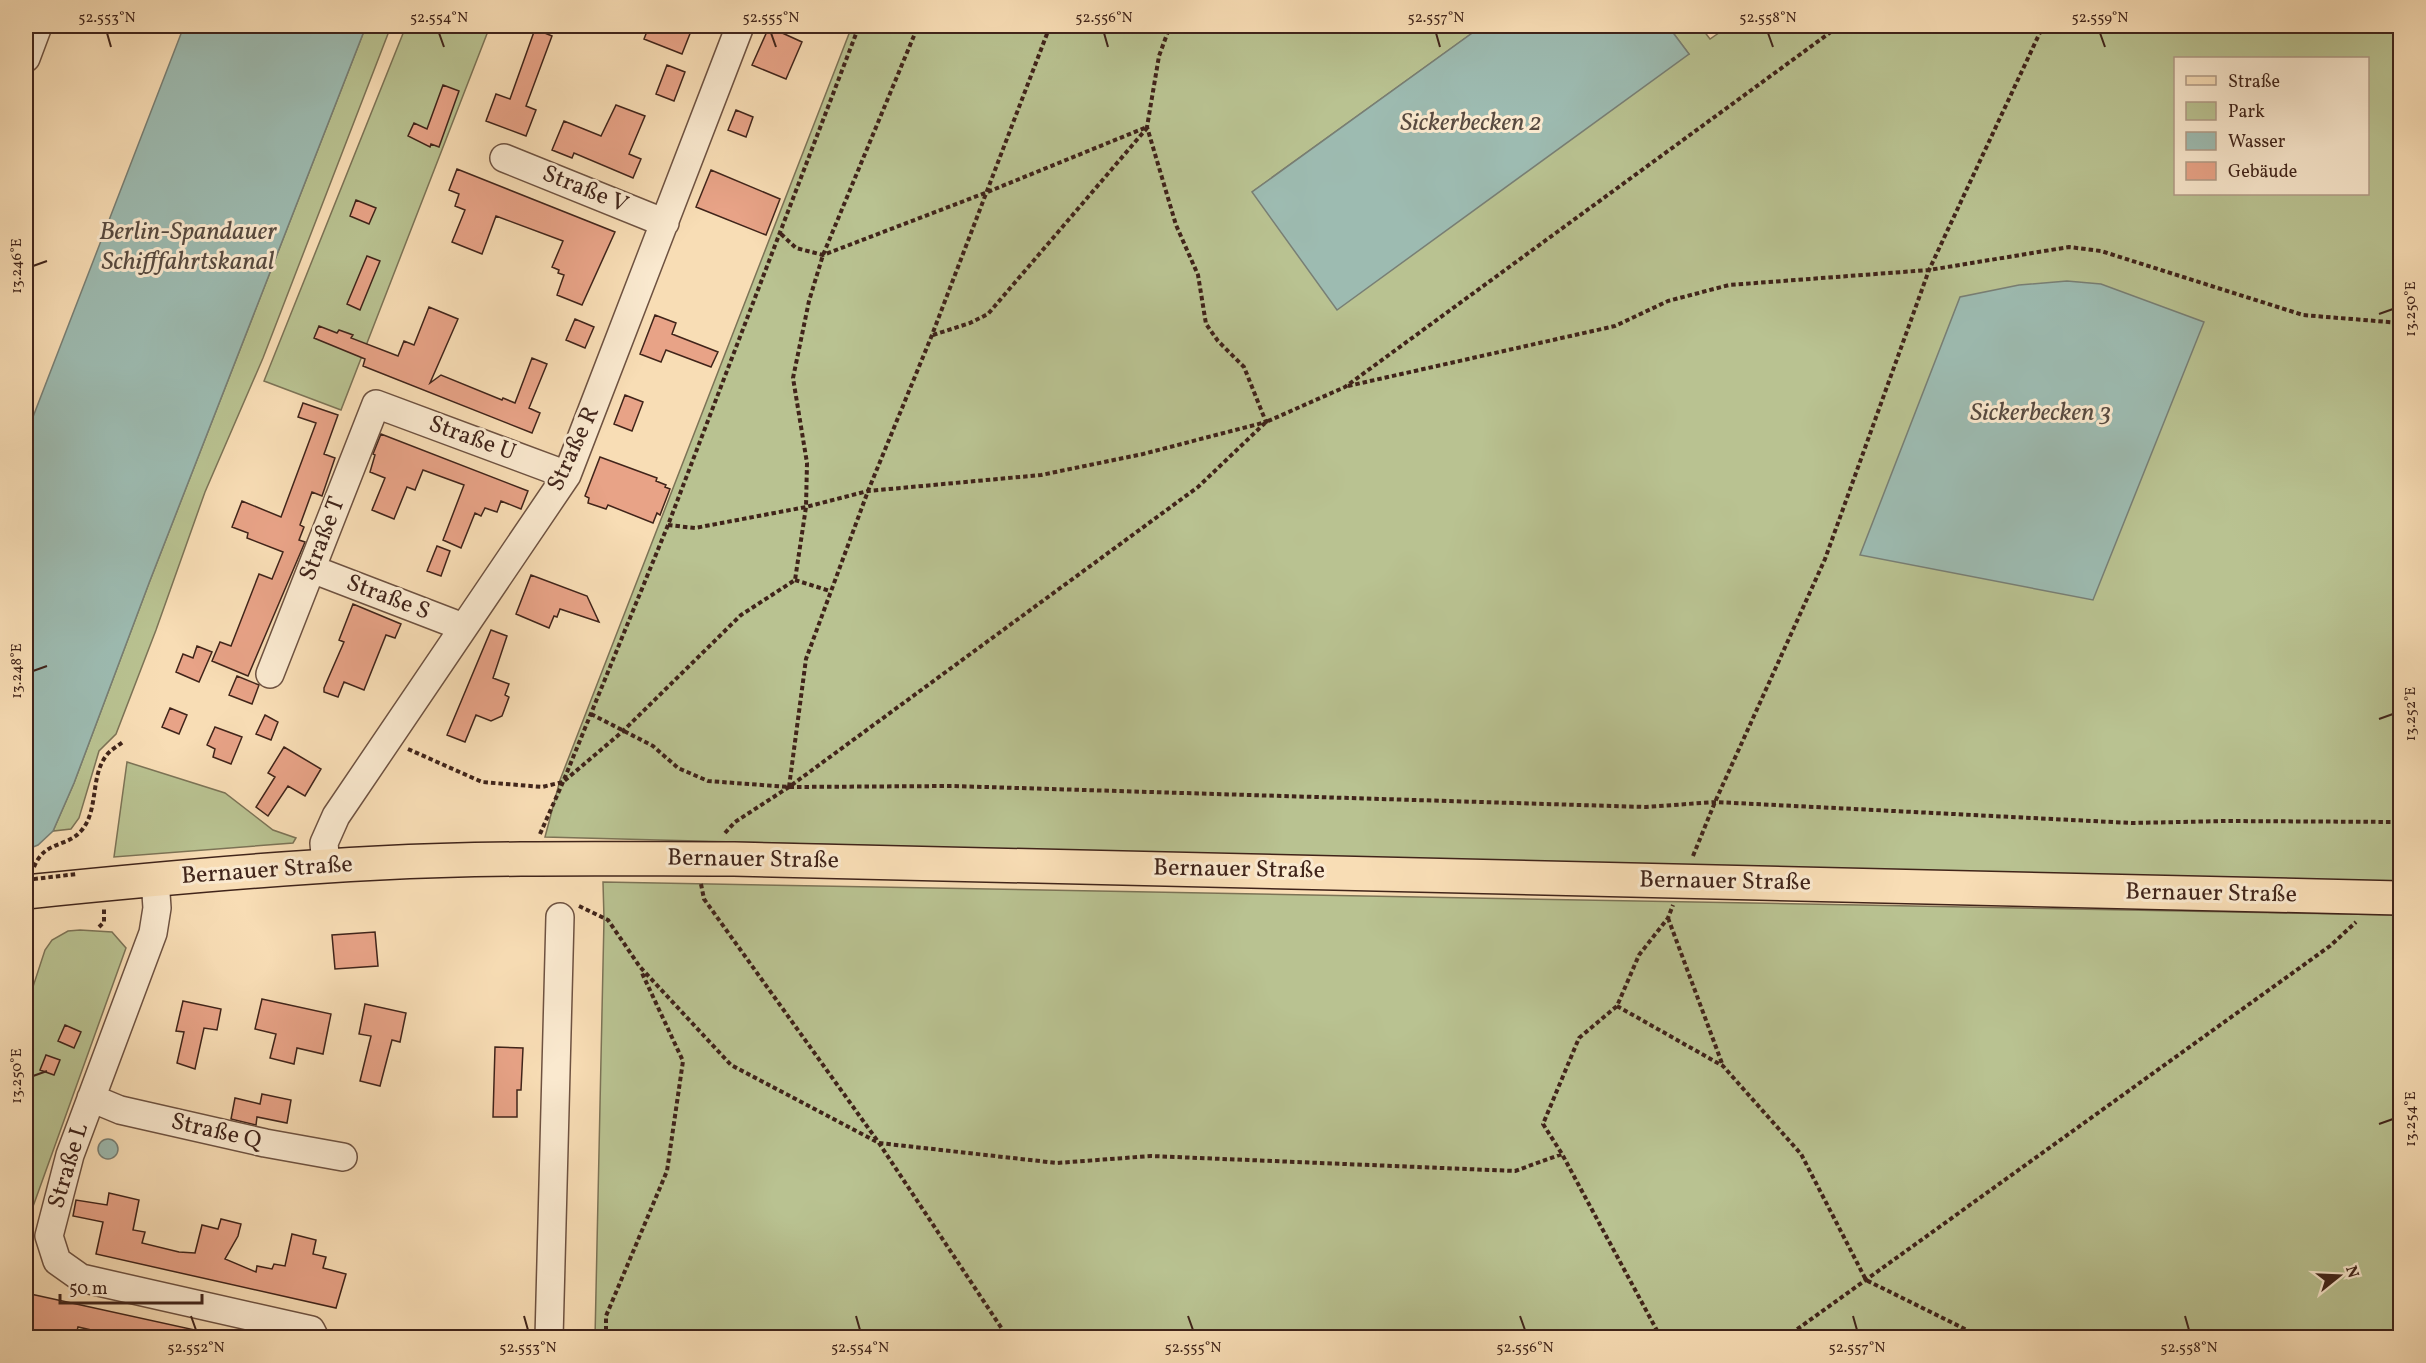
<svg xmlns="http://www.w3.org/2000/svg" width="2426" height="1363" viewBox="0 0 2426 1363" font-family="Vollkorn,serif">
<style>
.green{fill:#b9c291;stroke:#7c7356;stroke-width:1.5;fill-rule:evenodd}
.water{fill:#9dbbb1;stroke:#787f75;stroke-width:1.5}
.building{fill:#e8a387;stroke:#40241a;stroke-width:1.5}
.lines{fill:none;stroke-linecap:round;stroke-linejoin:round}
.minor-casing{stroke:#6e5241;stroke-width:30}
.major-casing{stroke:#40241a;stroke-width:36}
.path{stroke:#40241a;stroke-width:4;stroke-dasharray:4.5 3;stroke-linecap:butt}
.minor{stroke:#fae9cf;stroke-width:27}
.major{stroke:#f8ddb5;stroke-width:33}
.path-bridge{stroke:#40241a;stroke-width:4;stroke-dasharray:4.5 3;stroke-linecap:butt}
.ticks{fill:none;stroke:#40241a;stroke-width:2}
.labels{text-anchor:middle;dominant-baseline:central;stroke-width:6;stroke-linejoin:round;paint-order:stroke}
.street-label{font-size:24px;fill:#40241a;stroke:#fae9cf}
.water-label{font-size:26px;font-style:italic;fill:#574a40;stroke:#fae9cf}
.neatline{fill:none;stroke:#40241a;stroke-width:2}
.ticks-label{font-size:15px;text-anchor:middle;fill:#40241a}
</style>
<rect width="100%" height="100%" fill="#f8ddb5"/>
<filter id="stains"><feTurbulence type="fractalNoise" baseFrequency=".00333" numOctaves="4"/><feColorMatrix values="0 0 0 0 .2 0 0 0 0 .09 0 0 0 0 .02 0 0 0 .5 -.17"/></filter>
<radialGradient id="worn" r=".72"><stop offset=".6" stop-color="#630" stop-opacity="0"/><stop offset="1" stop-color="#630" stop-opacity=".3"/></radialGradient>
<path class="green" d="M 366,26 L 391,26 L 263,358 L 205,492 L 156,630 L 116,734 L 99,751 L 79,818 L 71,829 L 53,831 L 74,783 L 149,583 Z
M 406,26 L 490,26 L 341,410 L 264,381 Z
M 852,26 L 1482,26 L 1252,192 L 1689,54 L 1668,26 L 1700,26 L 1710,39 L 1729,26 L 2400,26 L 2400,882 L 1719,868 L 545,837 L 560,780 ZM 2176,58 L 2368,58 L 2368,194 L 2176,194 Z
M 127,762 L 225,793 L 273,830 L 296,838 L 293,843 L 114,857 Z
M 603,882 L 2400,915 L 2400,1337 L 595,1338 L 604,919 Z
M 80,930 L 112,932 L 126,948 L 26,1226 L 26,1008 L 45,950 L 52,940 L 68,931 Z"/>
<path class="water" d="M 184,26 L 366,26 L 149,583 L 74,783 L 53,831 L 38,845 L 28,849 L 26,857 L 26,435 Z
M 1482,26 L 1668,26 L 1689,54 L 1337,310 L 1252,192 Z
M 2067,281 L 2101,284 L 2204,322 L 2093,600 L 1860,555 L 1960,297 L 2019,285 Z
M98 1149a10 10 0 1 1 20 0a10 10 0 1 1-20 0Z"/>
<path class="building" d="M 649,26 L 693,26 L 682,54 L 644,39 Z
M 769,27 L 802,42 L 786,79 L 752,65 Z
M 535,29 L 552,36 L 526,106 L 536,110 L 526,136 L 486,121 L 496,94 L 510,99 Z
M 667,65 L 685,72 L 674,101 L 656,94 Z
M 443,85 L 459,91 L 439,147 L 431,144 L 430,147 L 408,136 L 414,123 L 427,129 Z
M 616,105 L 645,116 L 629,154 L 641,159 L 633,178 L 574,153 L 572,158 L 552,150 L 564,121 L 601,136 Z
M 736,110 L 753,117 L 746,137 L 728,130 Z
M 457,169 L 615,232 L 582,305 L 557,295 L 564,275 L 558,273 L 559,270 L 552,267 L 563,241 L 496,216 L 482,254 L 452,242 L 465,210 L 455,206 L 459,194 L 449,190 Z
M 711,170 L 780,199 L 766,235 L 696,207 Z
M 356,200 L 376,208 L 369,224 L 350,216 Z
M 367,256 L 380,261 L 360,310 L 347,304 Z
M 429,307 L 458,319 L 430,383 L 441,375 L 502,400 L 503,398 L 515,403 L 532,358 L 547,364 L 529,408 L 540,413 L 532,433 L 363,366 L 365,359 L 314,338 L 319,326 L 337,333 L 339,330 L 353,335 L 351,338 L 398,356 L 404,341 L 414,345 Z
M 655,315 L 676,323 L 672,334 L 718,352 L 711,367 L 666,350 L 661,362 L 640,354 Z
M 575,319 L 594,327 L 585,348 L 566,340 Z
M 625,395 L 643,402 L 632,431 L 614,424 Z
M 303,403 L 338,415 L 324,454 L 335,458 L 322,496 L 312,492 L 300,525 L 304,527 L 299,540 L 305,542 L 248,676 L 212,661 L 220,642 L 231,646 L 259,574 L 272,579 L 283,552 L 247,538 L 248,533 L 232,527 L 242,501 L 281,517 L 316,423 L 298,417 Z
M 381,434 L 528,491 L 521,509 L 501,501 L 497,512 L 485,508 L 481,516 L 475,513 L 461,548 L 443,540 L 464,485 L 423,470 L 415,490 L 407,487 L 394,519 L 372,510 L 385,478 L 370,472 L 375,455 L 373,454 Z
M 600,457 L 657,478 L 656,481 L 666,485 L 665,487 L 670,489 L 660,515 L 657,513 L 653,523 L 608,505 L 606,509 L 588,503 L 589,498 L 585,496 Z
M 437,546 L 450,551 L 441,576 L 427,571 Z
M 531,575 L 587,596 L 599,622 L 560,609 L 557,617 L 554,616 L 549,628 L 516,614 Z
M 353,604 L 401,624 L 395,638 L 386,635 L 364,690 L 344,682 L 338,697 L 324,692 L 324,688 L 344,642 L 339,640 Z
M 491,630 L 507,636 L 493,678 L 509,684 L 505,695 L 509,697 L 502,716 L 491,721 L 476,715 L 465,742 L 447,735 Z
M 197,646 L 212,652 L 199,682 L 176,672 L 183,654 L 193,658 Z
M 237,676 L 259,685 L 252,704 L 229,695 Z
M 170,708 L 187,715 L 179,734 L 162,727 Z
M 265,715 L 278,722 L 271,740 L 256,734 Z
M 215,727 L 242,737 L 231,764 L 213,757 L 215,749 L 207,745 Z
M 284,747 L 321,769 L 305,796 L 288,786 L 268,816 L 256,807 L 275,777 L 268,773 Z
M 375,932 L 378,966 L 335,969 L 332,935 Z
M 262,999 L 331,1014 L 323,1054 L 297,1048 L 294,1064 L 270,1058 L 276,1034 L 255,1029 Z
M 183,1001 L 221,1009 L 217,1030 L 204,1028 L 195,1069 L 177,1063 L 184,1032 L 176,1031 Z
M 365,1004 L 406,1013 L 400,1042 L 392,1040 L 380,1086 L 360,1081 L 371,1036 L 359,1034 Z
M 65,1025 L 81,1032 L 74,1048 L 58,1041 Z
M 495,1047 L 523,1048 L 521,1090 L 517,1090 L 517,1117 L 493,1117 Z
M 46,1055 L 60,1060 L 54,1075 L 40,1070 Z
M 262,1094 L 291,1100 L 287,1123 L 257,1117 L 256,1125 L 231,1119 L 235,1098 L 260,1104 Z
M 109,1193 L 139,1200 L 133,1230 L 145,1232 L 142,1243 L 179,1252 L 195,1253 L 202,1225 L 218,1229 L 221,1219 L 241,1224 L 238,1236 L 225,1259 L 256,1272 L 257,1266 L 272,1269 L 274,1264 L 285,1266 L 292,1234 L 316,1240 L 313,1254 L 326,1257 L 323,1268 L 346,1274 L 336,1308 L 96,1254 L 103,1222 L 73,1216 L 76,1200 L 107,1205 Z
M 26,1293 L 195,1330 L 194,1338 L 126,1338 L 78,1327 L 76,1335 L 53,1330 L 51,1338 L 26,1338 L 31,1316 L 26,1315 Z"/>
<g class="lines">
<defs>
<path id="minor" d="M 26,58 L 38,26
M 504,158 L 665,223
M 312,569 L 463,627
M 270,674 L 376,404 L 567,475
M 326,866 L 324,843 L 336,816 L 567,475 L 740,26
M 155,879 L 157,908 L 153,933 L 70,1155 L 49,1236 L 57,1261 L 81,1278 L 311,1330 L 315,1338
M 91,1098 L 120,1110 L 265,1143 L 343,1157
M 549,1338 L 560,917"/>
<path id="major" d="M 26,892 C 143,880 261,869 379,863 C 497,857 616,859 734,859 L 2400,898"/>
</defs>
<use href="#minor" class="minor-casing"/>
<use href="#major" class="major-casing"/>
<path class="path" d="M 781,234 L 796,248 L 823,255 L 985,193 L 1147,127
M 933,335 L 970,323 L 988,314 L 1147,128
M 1348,386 L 1615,326 L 1668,301 L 1729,285 L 1929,270 L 2069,247 L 2101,251 L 2303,315 L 2400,323
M 668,525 L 695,528 L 806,507 L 807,463 L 793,378 L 809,301 L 823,255 L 918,26
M 795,580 L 830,591
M 591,714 L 653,746 L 678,768 L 708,781 L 789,787 L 952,786 L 1646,807 L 1715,802 L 2132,823 L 2226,821 L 2400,822
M 408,749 L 482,782 L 542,787 L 563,782 L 622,732 L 741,615 L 795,580 L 806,507 L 868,491 L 1041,475 L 1143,454 L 1266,422 L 1244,367 L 1218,341 L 1206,324 L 1198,275 L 1176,225 L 1147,127 L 1159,56 L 1170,26
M 789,787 L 806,659 L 868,491 L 932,335 L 1050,26
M 725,833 L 735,822 L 789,787 L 1198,487 L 1266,422 L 1345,387 L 1839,26
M 540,834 L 563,782 L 668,525 L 859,26
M 1693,856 L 1715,802 L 1825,559 L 1929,270 L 2043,26
M 34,867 C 45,840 66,848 81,831 C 99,811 90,777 106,756 C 110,750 118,746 124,741
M 701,884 L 704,899 L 879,1143 L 1008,1338
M 579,906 L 608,920 L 640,967 L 731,1065 L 879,1143 L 1057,1163 L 1151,1156 L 1515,1171 L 1562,1154
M 1668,918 L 1723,1066
M 99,927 L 104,922 L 104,909
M 1617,1006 L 1723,1066 L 1801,1154 L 1866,1280 L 1983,1338
M 606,1338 L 606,1316 L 667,1171 L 683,1061 L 641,971
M 1661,1338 L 1562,1154 L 1543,1124 L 1579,1038 L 1617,1006 L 1639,955 L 1668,918 L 1673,905
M 1785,1338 L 2330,946 L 2356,922"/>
<use href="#minor" class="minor"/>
<use href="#major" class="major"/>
<path class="path-bridge" d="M 26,880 L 77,874"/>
</g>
<path class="ticks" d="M 107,33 L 111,47M 439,33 L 444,47M 771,33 L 776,47M 1104,33 L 1108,47M 1436,33 L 1440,47M 1768,33 L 1773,47M 2100,33 L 2105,47M 33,266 L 47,261M 2379,314 L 2393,309M 33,671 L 47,666M 2379,719 L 2393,714M 33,1076 L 47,1071M 2379,1124 L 2393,1119M 191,1316 L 196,1330M 524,1316 L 528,1330M 856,1316 L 860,1330M 1188,1316 L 1193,1330M 1520,1316 L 1525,1330M 1853,1316 L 1857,1330M 2185,1316 L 2189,1330"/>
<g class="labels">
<g class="street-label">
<text transform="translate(585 190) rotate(22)">Straße V</text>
<text transform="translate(472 439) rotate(20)">Straße U</text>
<text transform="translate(574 449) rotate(-65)">Straße R</text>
<text transform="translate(323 539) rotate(-69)">Straße T</text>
<text transform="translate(388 598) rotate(21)">Straße S</text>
<text transform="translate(753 860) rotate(1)">Bernauer Straße</text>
<text transform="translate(1239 870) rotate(1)">Bernauer Straße</text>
<text transform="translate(267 871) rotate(-4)">Bernauer Straße</text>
<text transform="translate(1725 882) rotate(1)">Bernauer Straße</text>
<text transform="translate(2211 894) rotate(1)">Bernauer Straße</text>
<text transform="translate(216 1132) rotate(13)">Straße Q</text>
<text transform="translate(69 1166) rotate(-73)">Straße L</text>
</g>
<g class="water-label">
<text x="1471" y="123">Sickerbecken 2</text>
<text x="188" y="232">Berlin-Spandauer<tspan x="188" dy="30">Schifffahrtskanal</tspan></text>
<text x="2041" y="413">Sickerbecken 3</text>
</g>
</g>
<rect width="2426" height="1363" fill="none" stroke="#f8ddb5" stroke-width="66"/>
<rect x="2174" y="57" width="195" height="138" fill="#fae9cf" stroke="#b09a87" stroke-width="1.5"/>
<rect x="2186" y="76" width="30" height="9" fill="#f8ddb5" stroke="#b09a87" stroke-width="1.5"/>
<text x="2228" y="87" font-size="18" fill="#40241a">Straße</text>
<rect x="2186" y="102" width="30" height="18" fill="#b9c291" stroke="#b09a87" stroke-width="1.5"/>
<text x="2228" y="117" font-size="18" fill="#40241a">Park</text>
<rect x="2186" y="132" width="30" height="18" fill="#9dbbb1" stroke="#b09a87" stroke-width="1.5"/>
<text x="2228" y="147" font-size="18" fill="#40241a">Wasser</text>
<rect x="2186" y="162" width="30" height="18" fill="#e8a387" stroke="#b09a87" stroke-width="1.5"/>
<text x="2228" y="177" font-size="18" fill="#40241a">Gebäude</text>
<g transform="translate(2339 1276) rotate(72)" stroke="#fae9cf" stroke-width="4.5" paint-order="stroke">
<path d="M0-4.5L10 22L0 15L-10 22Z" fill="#40241a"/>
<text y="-9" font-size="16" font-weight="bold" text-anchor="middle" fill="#40241a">N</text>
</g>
<path d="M60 1294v9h142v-9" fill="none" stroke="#40241a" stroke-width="3"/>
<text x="69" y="1294" font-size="18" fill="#40241a" stroke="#fae9cf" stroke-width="4.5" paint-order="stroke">50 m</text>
<rect x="33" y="33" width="2360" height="1297" class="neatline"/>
<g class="ticks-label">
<text x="107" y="22">52.553°N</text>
<text x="439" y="22">52.554°N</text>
<text x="771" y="22">52.555°N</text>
<text x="1104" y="22">52.556°N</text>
<text x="1436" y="22">52.557°N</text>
<text x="1768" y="22">52.558°N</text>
<text x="2100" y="22">52.559°N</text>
<text transform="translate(16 266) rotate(-90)" y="5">13.246°E</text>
<text transform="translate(2410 309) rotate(-90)" y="5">13.250°E</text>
<text transform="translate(16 671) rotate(-90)" y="5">13.248°E</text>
<text transform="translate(2410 714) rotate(-90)" y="5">13.252°E</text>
<text transform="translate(16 1076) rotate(-90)" y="5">13.250°E</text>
<text transform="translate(2410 1119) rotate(-90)" y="5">13.254°E</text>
<text x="196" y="1352">52.552°N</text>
<text x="528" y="1352">52.553°N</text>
<text x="860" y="1352">52.554°N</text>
<text x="1193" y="1352">52.555°N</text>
<text x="1525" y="1352">52.556°N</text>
<text x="1857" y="1352">52.557°N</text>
<text x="2189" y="1352">52.558°N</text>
</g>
<rect width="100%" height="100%" filter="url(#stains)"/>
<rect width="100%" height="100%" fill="url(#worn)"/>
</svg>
